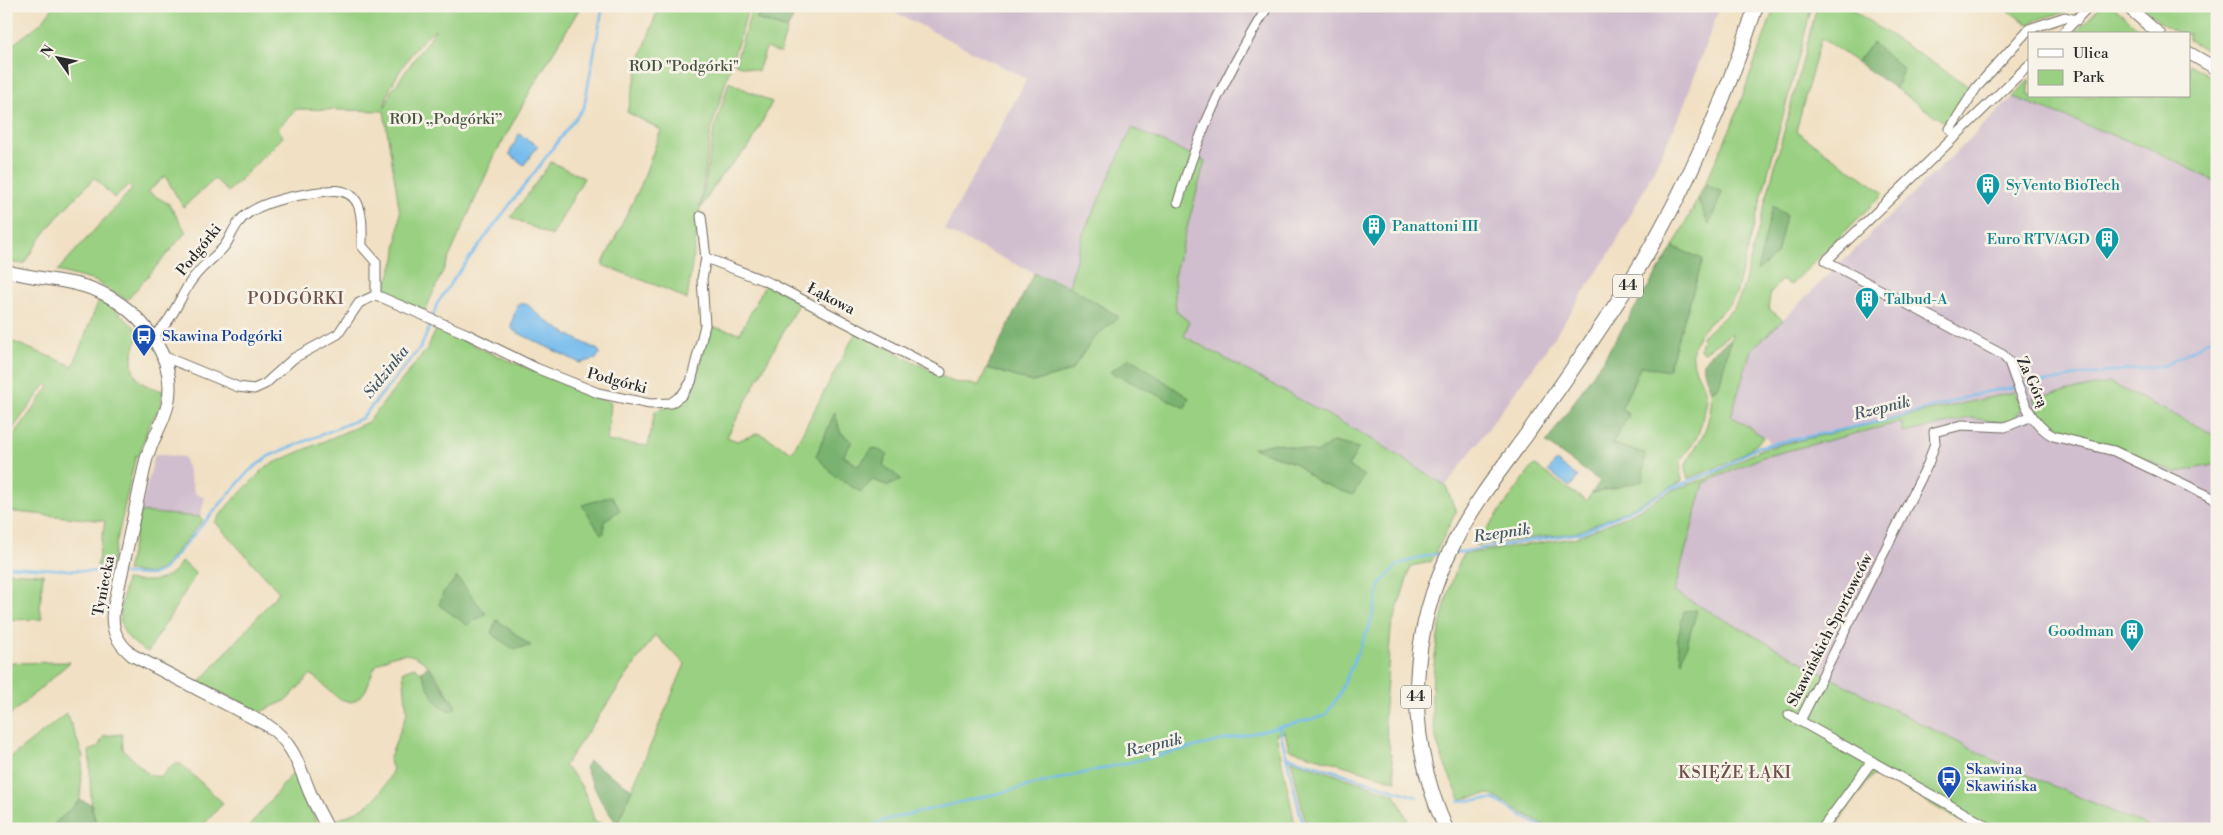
<svg xmlns="http://www.w3.org/2000/svg" width="2223" height="835" viewBox="0 0 2223 835" font-family="'Libre Bodoni',serif">
<style>
.industrial{fill:#d0bdcd}
.green{fill:#99d081;stroke:#627e56;fill-rule:evenodd}
.forest{fill:#7ab26f;stroke:#526e4d}
.water{fill:#76bced;stroke:#50748c}
.lines{fill:none;stroke-linecap:round;stroke-linejoin:round}
.stream{stroke:#76bced;stroke-width:2.5}
.street-casing{stroke:#706a60;stroke-width:11}
.secondary-casing{stroke:#706a60;stroke-width:14}
.primary-casing{stroke:#706a60;stroke-width:16}
.street{stroke:#fff;stroke-width:9}
.secondary{stroke:#fff;stroke-width:12}
.primary{stroke:#fff;stroke-width:14}
.labels{text-anchor:middle;dominant-baseline:central;stroke-width:5;stroke-linejoin:round;paint-order:stroke}
.shield{fill:#f7f3e8;stroke:#686764;stroke-width:1}
.shield-label{font-size:14px;font-weight:bold;fill:#2b2b2b}
.park-label{font-size:15px;fill:#465440;stroke:#f7f3e8}
.culture-label{font-size:15px;fill:#0d838f;stroke:#f7f3e8;text-anchor:start}
.street-label{font-size:15px;fill:#2b2b2b;stroke:#f7f3e8}
.transit-label{font-size:15px;fill:#164399;stroke:#f7f3e8;text-anchor:start}
.neighbourhood-label{font-size:16px;letter-spacing:1px;fill:#6f504c;stroke:#f7f3e8}
.water-label{font-size:16px;font-style:italic;fill:#425665;stroke:#f7f3e8}
</style>
<rect width="100%" height="100%" fill="#f7f3e8"/>
<filter id="ink" filterUnits="userSpaceOnUse"><feTurbulence type="fractalNoise" baseFrequency=".02" numOctaves="2"/><feDisplacementMap in="SourceGraphic" scale="10" xChannelSelector="R" yChannelSelector="G"/><feConvolveMatrix kernelMatrix="1 2 1 2 8 2 1 2 1" color-interpolation-filters="sRGB"/></filter>
<filter id="wash" filterUnits="userSpaceOnUse"><feTurbulence type="fractalNoise" baseFrequency=".0096" numOctaves="4" result="noise"/><feDisplacementMap in="SourceGraphic" scale="20" xChannelSelector="R" yChannelSelector="G"/><feGaussianBlur stdDeviation="1.12" result="paint"/><feColorMatrix in="noise" values="0 0 0 0 0 0 0 0 0 0 0 0 0 0 0 0 0 1.4 0 .05"/><feComposite in="paint" operator="in"/></filter>
<g filter="url(#wash)">
<rect width="100%" height="100%" fill="#f1e0c3"/>
<path class="industrial" d="M 882,6 L 1720,6 L 1682,110 L 1648,182 L 1613,248 L 1543,354 L 1446,486 L 1377,442 L 1183,336 L 1176,312 L 1174,276 L 1205,161 L 1132,128 L 1083,234 L 1069,286 L 1034,273 L 944,230 L 1027,79 Z
M 2013,97 L 2159,153 L 2217,182 L 2217,829 L 2153,829 L 1993,760 L 1831,678 L 1674,592 L 1704,483 L 1763,457 L 1769,440 L 1731,416 L 1751,350 Z
M 155,454 L 184,457 L 195,493 L 205,498 L 200,517 L 140,512 Z"/>
<path class="green" d="M 54,6 L 581,6 L 533,86 L 494,157 L 425,311 L 384,291 L 395,259 L 400,213 L 384,111 L 297,109 L 278,128 L 283,137 L 228,192 L 215,179 L 183,207 L 165,176 L 148,192 L 169,204 L 186,232 L 127,300 L 95,281 L 57,271 L 132,189 L 128,185 L 114,198 L 95,178 C 67,205 43,231 24,264 L 6,262 L 6,50 L 42,22 ZM 436,29 L 391,92 L 385,108 C 383,90 421,36 436,29 Z
M 659,6 L 749,6 L 711,130 L 687,300 L 666,289 L 602,265 L 641,185 L 661,130 L 627,112 L 642,54 Z
M 753,6 L 762,6 L 757,19 L 787,29 L 780,53 L 766,48 L 758,71 L 735,64 Z
M 1775,6 L 1812,6 L 1736,294 C 1725,317 1689,328 1693,359 C 1694,373 1706,384 1707,399 C 1705,411 1702,423 1698,434 C 1689,456 1676,451 1682,481 L 1628,510 L 1575,533 L 1475,545 L 1534,465 L 1586,501 L 1592,493 L 1643,481 L 1612,444 L 1629,415 L 1621,409 L 1641,366 L 1668,370 L 1703,260 L 1673,247 L 1698,199 L 1709,225 L 1722,192 L 1705,184 L 1732,125 Z
M 1817,6 L 1846,6 L 1971,88 L 1948,125 L 1896,89 L 1903,68 L 1872,44 L 1857,62 L 1821,38 L 1796,131 L 1884,193 L 1791,285 L 1781,280 L 1771,292 L 1768,308 L 1783,320 L 1751,350 L 1731,416 L 1764,437 C 1745,458 1714,468 1688,479 L 1685,469 C 1688,456 1696,448 1702,437 C 1708,425 1713,405 1711,391 L 1719,386 L 1732,333 L 1705,352 L 1700,350 L 1702,337 L 1734,308 L 1741,295 Z
M 2001,6 L 2059,6 L 2067,12 L 2042,18 L 2028,24 Z
M 2101,6 L 2113,6 L 2145,34 L 2074,34 Z
M 2142,6 L 2217,6 L 2217,56 L 2189,40 L 2189,34 C 2170,34 2156,19 2142,6 Z
M 2189,64 L 2217,80 L 2217,182 L 2159,153 L 2013,97 L 2029,80 L 2029,96 L 2189,96 Z
M 729,82 L 772,102 L 751,144 L 719,178 L 701,208 L 714,131 Z
M 1132,128 L 1205,161 L 1174,276 L 1176,311 L 1189,322 L 1184,336 L 1377,442 L 1446,486 L 1456,512 L 1431,562 L 1411,566 L 1391,629 L 1384,718 L 1396,781 L 1289,749 L 1285,732 L 1276,734 L 1296,829 L 1152,829 L 1148,824 L 1144,829 L 634,829 L 617,824 L 685,664 L 655,635 L 564,766 C 582,781 588,798 594,820 L 610,829 L 336,829 L 332,822 C 365,808 378,804 393,769 L 389,760 L 407,713 L 403,671 L 414,667 L 421,672 L 436,701 L 456,707 C 441,685 425,645 393,656 C 387,658 377,663 374,669 C 367,684 369,693 352,702 L 339,699 L 311,674 L 287,700 L 260,712 L 200,682 L 279,592 L 215,522 L 229,504 L 267,466 L 368,422 L 427,349 L 438,326 L 479,348 L 611,403 L 607,441 L 648,446 L 655,411 C 663,408 673,406 681,402 C 697,394 705,343 708,326 L 740,333 L 766,283 L 799,302 L 727,437 L 737,441 L 759,433 L 792,452 L 856,332 L 953,382 L 979,385 L 987,368 L 1033,382 L 1071,371 L 1093,339 L 1119,317 L 1069,286 L 1083,234 ZM 835,412 L 840,432 L 852,442 L 843,455 L 858,466 L 873,448 L 882,465 L 901,480 L 888,486 L 816,456 ZM 1333,442 L 1358,448 L 1348,466 L 1364,476 L 1318,482 L 1294,463 L 1254,448 L 1275,443 L 1317,453 ZM 497,620 L 530,645 L 491,633 Z
M 551,162 L 584,178 L 552,236 L 511,217 Z
M 99,300 L 113,308 L 140,332 C 133,348 125,372 144,384 C 149,387 157,389 163,391 L 161,404 L 148,428 L 139,456 L 136,455 L 111,567 L 97,566 L 105,521 L 6,511 L 6,446 L 49,387 L 46,384 L 6,438 L 6,339 L 73,366 Z
M 2110,383 L 2217,436 L 2217,464 L 2174,473 L 2120,447 L 2053,429 L 2040,417 L 2033,398 Z
M 2014,392 L 2023,406 L 2014,420 L 2000,422 L 1970,418 L 1904,433 L 1901,422 L 1763,457 L 1704,483 L 1674,592 L 1831,678 L 1993,760 L 2153,829 L 1973,829 L 1882,775 L 1872,776 L 1833,829 L 1551,829 L 1490,794 L 1460,799 C 1451,779 1441,759 1436,738 C 1424,689 1441,599 1463,554 L 1574,538 L 1629,515 L 1675,489 L 1708,478 L 1761,449 Z
M 140,512 L 200,517 L 203,520 L 162,569 L 150,574 L 127,571 Z
M 182,561 L 196,574 L 148,652 C 111,632 120,616 126,580 C 151,582 167,584 182,561 Z
M 6,572 L 43,574 L 40,607 L 42,619 L 6,620 Z
M 70,662 L 6,719 L 6,663 Z
M 67,713 L 83,756 L 80,800 L 49,829 L 6,829 L 6,761 Z
M 122,734 L 123,749 L 149,775 L 161,777 L 173,764 L 181,764 L 223,803 L 200,829 L 102,829 C 86,814 92,773 89,751 L 98,747 L 104,736 Z
M 1291,760 L 1395,794 L 1412,829 L 1307,829 Z
M 293,773 L 320,829 L 247,829 Z"/>
<path class="forest" d="M 762,6 L 800,6 L 787,29 L 756,19 Z
M 1872,43 L 1903,68 L 1896,89 L 1857,62 Z
M 1705,184 L 1722,192 L 1709,225 L 1698,199 Z
M 1773,206 L 1786,215 L 1777,254 L 1757,271 Z
M 1673,247 L 1703,259 L 1668,371 L 1641,366 L 1621,409 L 1629,415 L 1612,444 L 1645,453 L 1643,481 L 1592,493 L 1600,481 L 1546,443 L 1604,358 Z
M 1034,273 L 1069,286 L 1119,317 L 1093,339 L 1071,371 L 1033,382 L 987,368 Z
M 1731,339 L 1719,386 L 1711,391 C 1697,356 1703,361 1731,339 Z
M 1130,358 L 1189,398 L 1185,408 L 1110,372 Z
M 835,412 L 840,432 L 852,442 L 843,456 L 858,466 L 873,448 L 888,454 L 883,465 L 901,479 L 888,486 L 873,480 L 860,492 L 835,476 L 816,456 Z
M 1333,442 L 1359,448 L 1348,466 L 1364,476 L 1353,495 L 1318,482 L 1294,463 L 1253,448 L 1275,443 L 1317,453 Z
M 612,496 L 620,510 L 604,521 L 604,533 L 601,534 L 582,505 Z
M 457,577 L 486,614 L 467,625 L 439,605 L 443,593 Z
M 1697,610 L 1682,662 L 1677,641 L 1684,611 Z
M 497,620 L 531,646 L 513,649 L 491,633 Z
M 428,666 L 456,707 L 451,711 C 433,706 429,687 421,672 Z
M 589,761 L 632,789 L 617,824 L 601,801 L 585,768 Z
M 80,800 L 91,804 L 95,822 L 102,829 L 49,829 Z"/>
<path class="water" d="M 519,134 L 538,146 L 524,165 L 509,154 Z
M 517,304 L 527,304 C 548,325 572,337 598,350 L 600,353 L 596,359 L 580,363 L 514,331 L 511,326 Z
M 1556,461 L 1578,477 L 1570,487 L 1548,471 Z"/>
<g class="lines">
<path class="stream" d="M 433,316 L 437,304 L 455,277 L 584,107 L 603,6
M 2020,386 L 2085,375 L 2166,365 L 2217,336
M 1454,553 L 1580,533 L 1631,510 L 1672,488 L 1721,469 L 1757,447 L 1893,419 L 1985,392 L 2015,387
M 6,566 L 116,573
M 124,574 L 153,575 L 163,570 L 249,471 L 269,456 L 362,418 L 421,347 L 432,321
M 1279,726 L 1304,829
M 1286,756 L 1417,797
M 1459,801 L 1494,799 L 1545,829
M 865,829 L 885,820 L 1325,716 L 1338,697 L 1369,627 L 1381,583 L 1399,564 L 1430,555 L 1444,554"/>
</g>
</g>
<g filter="url(#ink)">
<g class="lines">
<defs>
<path id="street" d="M 2062,34 L 2089,6
M 2029,65 L 1826,261 L 2003,355 L 2009,362 C 2019,388 2027,422 2053,436 L 2114,451 L 2217,500
M 1956,136 L 1950,129 L 1976,88 L 2029,29 L 2065,17 L 2077,20
M 1178,202 C 1199,128 1228,71 1268,6
M 706,258 L 770,283 L 941,372
M 376,295 L 467,334 L 536,368 L 598,393 L 650,404 L 671,403 L 682,395 L 691,382 L 705,325 L 702,279 L 706,258 L 701,216
M 153,336 C 171,323 178,302 189,284 C 198,269 212,260 223,248 C 230,240 232,230 239,222 C 254,201 302,194 327,191 C 365,186 362,219 362,246 L 376,262 L 376,295 L 359,303 L 338,334 L 294,358 L 265,384 L 254,389 L 238,387 L 163,356
M 1789,715 L 1800,721
M 1822,829 L 1872,761
M 1992,829 L 1800,721 L 1928,464 L 1935,443 L 1934,432 L 1962,425 L 2005,427 L 2032,416"/>
<path id="secondary" d="M 2127,6 L 2159,34
M 2189,53 L 2217,69
M 6,271 C 38,280 77,279 106,295 C 143,315 177,358 168,403 C 164,423 151,440 146,460 C 135,510 124,561 113,612 C 111,631 118,643 132,655 L 267,725 C 293,742 299,766 310,793 C 315,805 322,817 328,829"/>
<path id="primary" d="M 1446,829 C 1404,735 1408,631 1455,541 C 1474,503 1502,468 1527,434 C 1562,384 1598,334 1630,282 C 1683,197 1725,102 1756,6"/>
</defs>
<use href="#street" class="street-casing"/>
<use href="#secondary" class="secondary-casing"/>
<use href="#primary" class="primary-casing"/>
<use href="#street" class="street"/>
<use href="#secondary" class="secondary"/>
<use href="#primary" class="primary"/>
</g>
</g>
<defs>
<symbol id="building-pin" viewBox="-11 -11 22 30"><path d="M0 17L-7.5 6A9.5 9.5 0 1 1 7.5 6Z" fill="#0f9aa8" stroke="#f7f3e8"/><path d="M-4-6H4V6H1V3H-1V6H-4ZM-2.5-4.3h1.7v1.8h-1.7ZM.8-4.3h1.7v1.8H.8ZM-2.5-1h1.7V.8h-1.7ZM.8-1h1.7V.8H.8Z" fill="#fff"/></symbol>
<symbol id="bus-pin" viewBox="-11 -11 22 30"><path d="M0 17L-7.5 6A9.5 9.5 0 1 1 7.5 6Z" fill="#1a4fb4" stroke="#f7f3e8"/><path d="M-5-6H5V4H4V6H2V4H-2V6H-4V4H-5ZM-3.5-4V0h7V-4ZM-3.5 1.2v1.5H-2V1.2ZM2 1.2v1.5H3.5V1.2Z" fill="#fff"/></symbol>
</defs>
<g fill-rule="evenodd">
<use href="#building-pin" x="1974" y="171" width="28" height="38"/>
<use href="#building-pin" x="1360" y="212" width="28" height="38"/>
<use href="#building-pin" x="2093" y="225" width="28" height="38"/>
<use href="#building-pin" x="1853" y="285" width="28" height="38"/>
<use href="#bus-pin" x="130" y="322" width="28" height="38"/>
<use href="#building-pin" x="2118" y="617" width="28" height="38"/>
<use href="#bus-pin" x="1935" y="764" width="28" height="38"/>
</g>
<g class="labels">
<g class="shield">
<rect x="1613" y="274.5" width="30" height="23" rx="4"/>
<rect x="1401" y="685.5" width="30" height="23" rx="4"/>
</g>
<g class="shield-label">
<text x="1628" y="286">44</text>
<text x="1416" y="697">44</text>
</g>
<g class="park-label">
<text x="684" y="66">ROD "Podgórki"</text>
<text x="446" y="119">ROD „Podgórki”</text>
</g>
<g class="culture-label">
<text x="2006" y="185">SyVento BioTech</text>
<text x="1392" y="226">Panattoni III</text>
<text x="2090" y="239" text-anchor="end">Euro RTV/AGD</text>
<text x="1884" y="299">Talbud-A</text>
<text x="2114" y="631" text-anchor="end">Goodman</text>
</g>
<g class="street-label">
<text transform="translate(199 250) rotate(-51)">Podgórki</text>
<text transform="translate(831 299) rotate(27)">Łąkowa</text>
<text transform="translate(617 381) rotate(15)">Podgórki</text>
<text transform="translate(2032 382) rotate(65)">Za Górą</text>
<text transform="translate(104 586) rotate(-79)">Tyniecka</text>
<text transform="translate(1830 630) rotate(-63)">Skawińskich Sportowców</text>
</g>
<g class="transit-label">
<text x="162" y="336">Skawina Podgórki</text>
<text x="1966" y="769">Skawina<tspan x="1966" dy="17">Skawińska</tspan></text>
</g>
<g class="neighbourhood-label">
<text x="296" y="299">PODGÓRKI</text>
<text x="1735" y="773">KSIĘŻE ŁĄKI</text>
</g>
<g class="water-label">
<text transform="translate(386 372) rotate(-51)">Sidzinka</text>
<text transform="translate(1882 408) rotate(-14)">Rzepnik</text>
<text transform="translate(1502 533) rotate(-8)">Rzepnik</text>
<text transform="translate(1154 745) rotate(-13)">Rzepnik</text>
</g>
</g>
<rect width="2223" height="835" fill="none" stroke="#f7f3e8" stroke-width="25"/>
<rect x="2028" y="32" width="162" height="65" fill="#f7f3e8" stroke="#a5a39c"/>
<rect x="2038" y="49" width="25" height="8" fill="#ffffff" stroke="#a5a39c"/>
<text x="2073" y="58" font-size="15" fill="#2b2b2b">Ulica</text>
<rect x="2038" y="70" width="25" height="15" fill="#99d081" stroke="#a5a39c"/>
<text x="2073" y="82" font-size="15" fill="#2b2b2b">Park</text>
<g transform="translate(58 58) rotate(303)" stroke="#f7f3e8" stroke-width="4" paint-order="stroke">
<path d="M0-4L9 19L0 12L-9 19Z" fill="#2b2b2b"/>
<text y="-8" font-size="14" font-weight="bold" text-anchor="middle" fill="#2b2b2b">N</text>
</g>
</svg>
